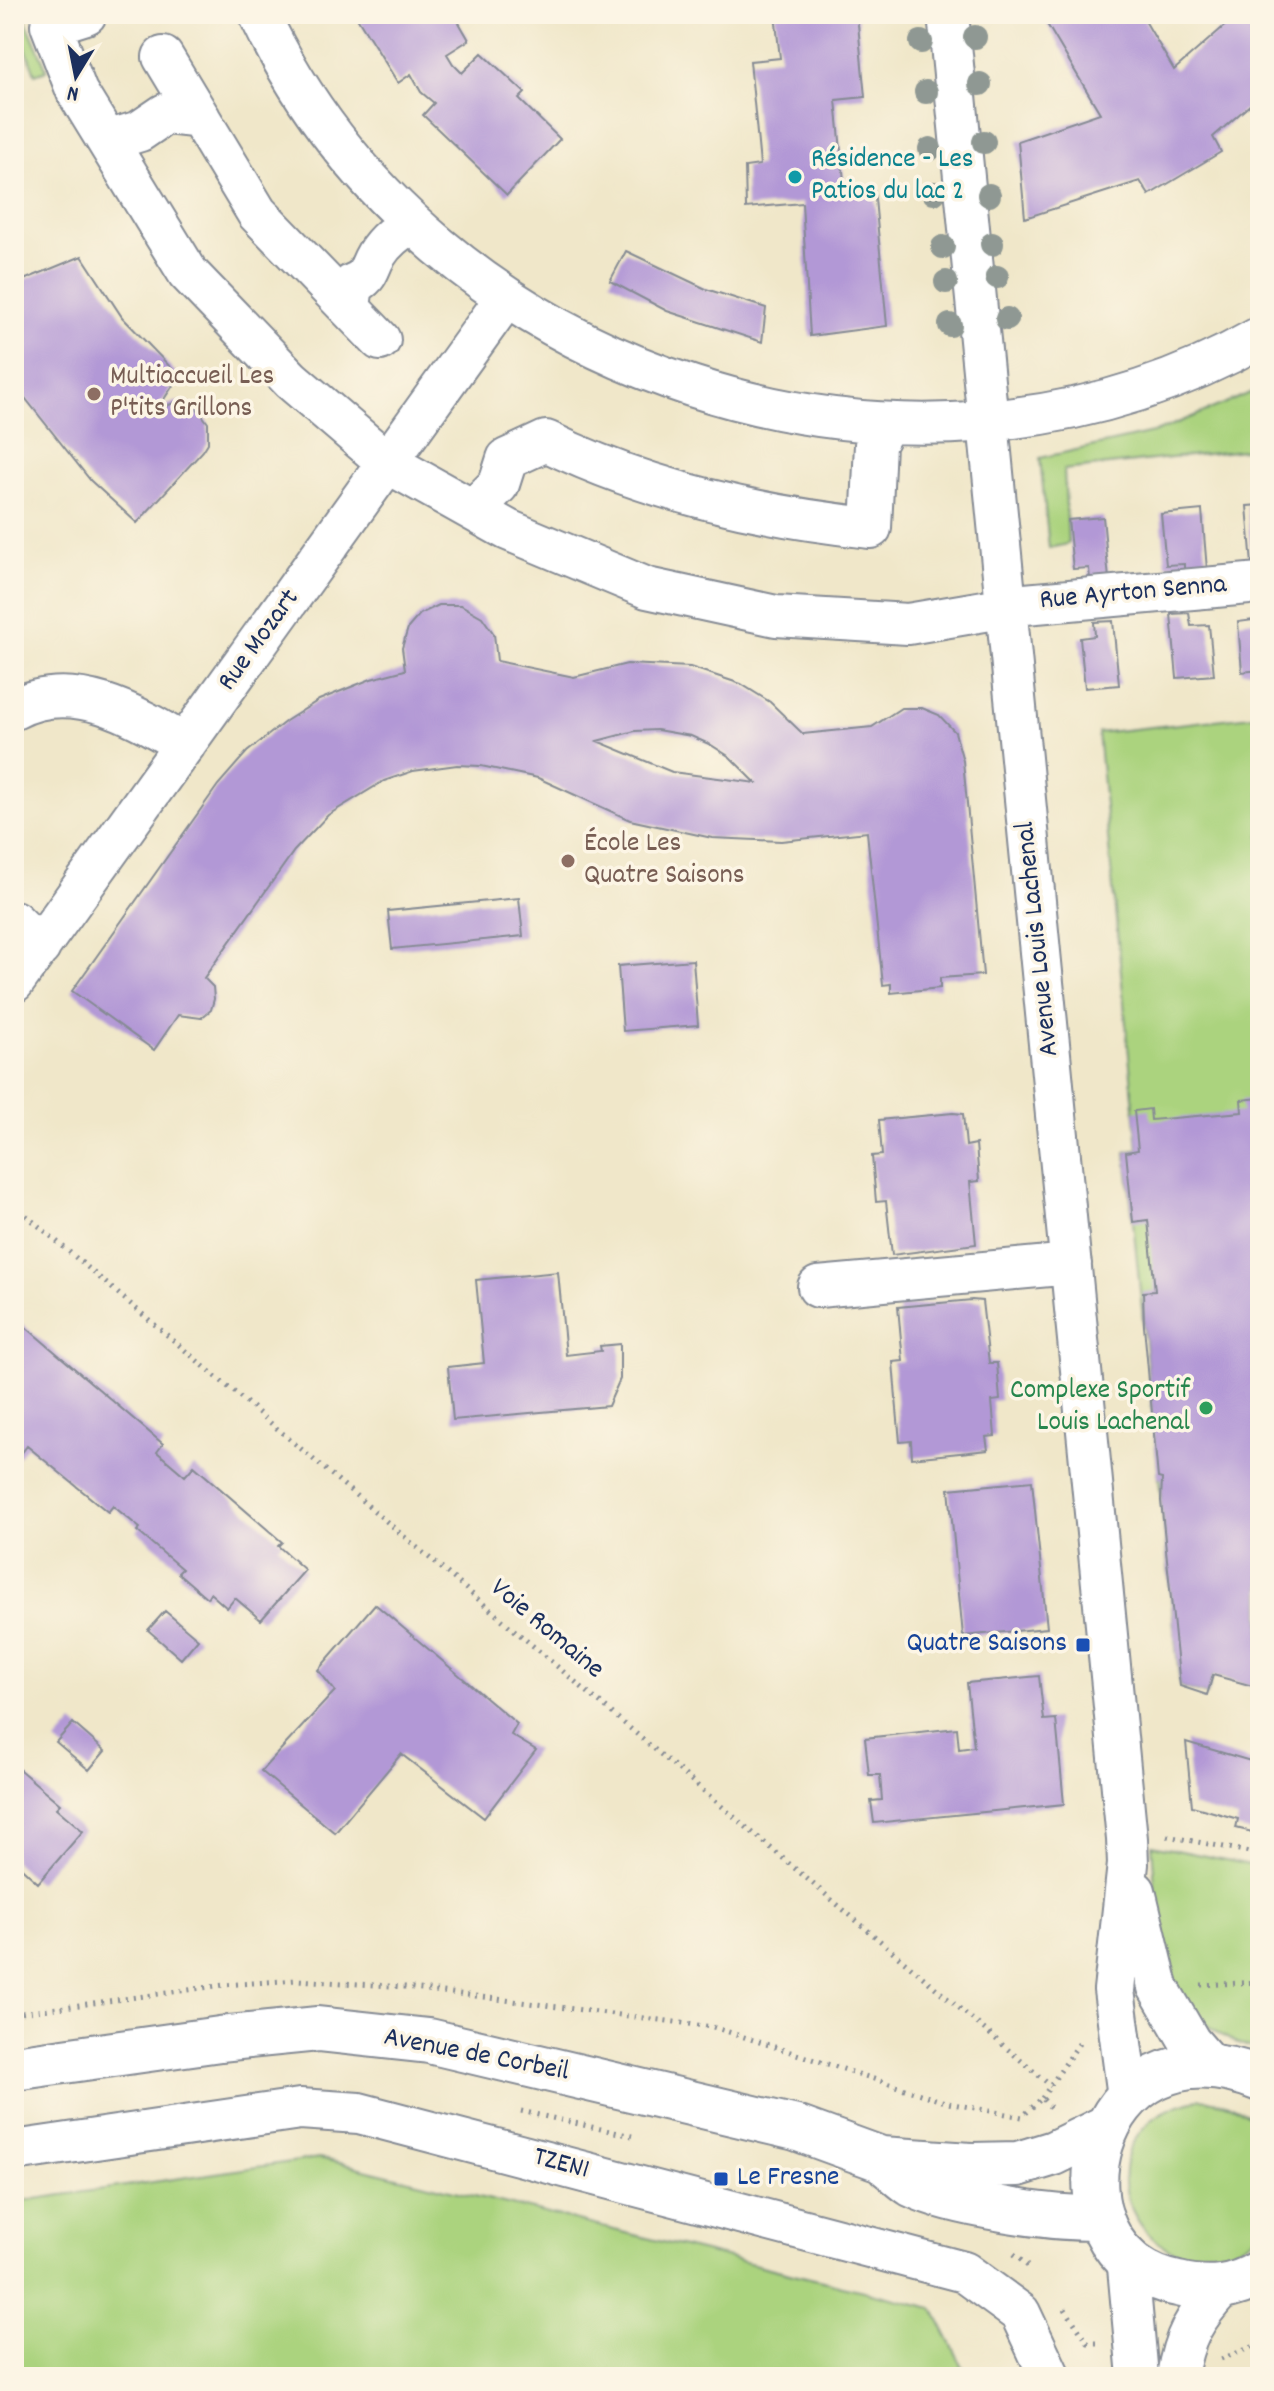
<svg xmlns="http://www.w3.org/2000/svg" width="1274" height="2391" viewBox="0 0 1274 2391" font-family="Dekko,sans-serif">
<style>
.green{fill:#abd37e;stroke:#63816e;stroke-width:2}
.building{fill:#b298d6;fill-rule:evenodd}
.lines{fill:none;stroke-linecap:round;stroke-linejoin:round}
.minor-casing{stroke:#868b94;stroke-width:44}
.major-casing{stroke:#868b94;stroke-width:48}
.path{stroke:#868b94;stroke-width:5;stroke-dasharray:2 6;stroke-linecap:butt}
.minor{stroke:#fff;stroke-width:40}
.major{stroke:#fff;stroke-width:44}
.tree{fill:#8f9893}
.culture-dot{fill:#0f9aa8;stroke:#fcf5e5;stroke-width:3}
.education-dot{fill:#8d6e63;stroke:#fcf5e5;stroke-width:3}
.leisure-dot{fill:#2e9e5b;stroke:#fcf5e5;stroke-width:3}
.transit-dot{fill:#1a4fb4;stroke:#fcf5e5;stroke-width:3}
.labels{text-anchor:middle;dominant-baseline:central;stroke-width:7;stroke-linejoin:round;paint-order:stroke}
.culture-label{font-size:28px;fill:#0d838f;stroke:#fcf5e5;text-anchor:start}
.education-label{font-size:28px;fill:#785e54;stroke:#fcf5e5;text-anchor:start}
.street-label{font-size:28px;fill:#1b2f5e;stroke:#fcf5e5}
.leisure-label{font-size:28px;fill:#27864d;stroke:#fcf5e5;text-anchor:end}
.transit-label{font-size:28px;fill:#164399;stroke:#fcf5e5;text-anchor:end}
</style>
<rect width="100%" height="100%" fill="#fcf5e5"/>
<filter id="ink" filterUnits="userSpaceOnUse"><feTurbulence type="fractalNoise" baseFrequency=".0125" numOctaves="2"/><feDisplacementMap in="SourceGraphic" scale="16" xChannelSelector="R" yChannelSelector="G"/><feConvolveMatrix kernelMatrix="1 2 1 2 8 2 1 2 1" color-interpolation-filters="sRGB"/></filter>
<filter id="wash" filterUnits="userSpaceOnUse"><feTurbulence type="fractalNoise" baseFrequency=".006" numOctaves="4" result="noise"/><feDisplacementMap in="SourceGraphic" scale="32" xChannelSelector="R" yChannelSelector="G"/><feGaussianBlur stdDeviation="1.8" result="paint"/><feColorMatrix in="noise" values="0 0 0 0 0 0 0 0 0 0 0 0 0 0 0 0 0 1.4 0 .05"/><feComposite in="paint" operator="in"/></filter>
<g filter="url(#wash)">
<rect width="100%" height="100%" fill="#f0e7c9"/>
<path class="green" d="M 14,14 L 23,14 L 47,70 L 35,74 Z
M 1260,389 L 1260,448 L 1064,470 L 1068,544 L 1049,548 L 1040,458 L 1153,433 Z
M 1260,715 L 1260,1687 L 1213,1675 L 1207,1695 L 1180,1686 L 1126,1152 L 1138,1149 L 1098,733 Z
M 1152,1845 L 1260,1867 L 1260,2050 C 1157,2026 1159,1933 1152,1845 Z
M 1201,2099 C 1224,2102 1243,2107 1260,2125 L 1260,2233 C 1148,2323 1052,2129 1201,2099 Z
M 319,2158 L 933,2308 L 968,2377 L 14,2377 L 14,2202 Z"/>
<g id="blocks">
<path class="building" d="M 355,14 L 454,14 L 469,40 L 447,54 L 453,64 L 462,73 L 482,53 L 525,93 L 519,99 L 560,139 L 507,195 L 423,115 L 434,103 L 421,92 L 411,74 L 398,83 Z
M 775,14 L 857,14 L 865,97 L 836,100 L 845,191 L 874,188 L 887,326 L 810,336 L 802,203 L 746,208 L 745,167 L 760,165 L 750,61 L 780,58 Z
M 1041,14 L 1141,14 L 1174,70 L 1237,15 L 1260,34 L 1260,96 L 1213,137 L 1221,152 L 1149,195 L 1140,181 L 1025,218 L 1018,141 L 1100,113 Z
M 626,251 L 706,289 L 766,308 L 762,342 L 667,311 L 610,281 Z
M 82,256 L 122,317 L 179,376 L 157,410 L 176,402 L 186,403 L 195,406 L 208,423 L 208,443 L 203,451 L 137,523 L 91,481 L 14,384 L 14,284 Z
M 1260,505 L 1260,564 L 1252,565 L 1247,506 Z
M 1202,510 L 1207,570 L 1184,572 L 1184,564 L 1166,565 L 1161,514 Z
M 1103,517 L 1109,579 L 1090,580 L 1089,568 L 1073,569 L 1068,520 Z
M 439,605 L 461,605 L 482,617 L 494,634 L 497,661 L 574,677 L 627,664 L 690,667 L 741,684 L 770,702 L 803,734 L 872,727 L 901,708 L 922,708 L 939,715 L 955,732 L 963,761 L 983,975 L 940,978 L 940,988 L 891,993 L 891,984 L 883,985 L 867,832 L 781,841 L 712,838 L 630,820 L 538,778 L 481,766 L 457,765 L 413,771 L 384,781 L 328,815 L 294,851 L 204,978 L 213,987 L 214,999 L 211,1010 L 201,1018 L 178,1015 L 154,1050 L 72,991 L 218,785 L 247,752 L 286,721 L 319,700 L 371,679 L 405,670 L 402,648 L 408,628 L 420,614 ZM 657,730 L 691,736 L 711,745 L 730,757 L 756,783 L 672,772 L 597,741 L 635,731 Z
M 1260,606 L 1260,670 L 1242,672 L 1238,622 L 1254,620 L 1253,607 Z
M 1189,613 L 1191,626 L 1209,625 L 1214,675 L 1177,678 L 1171,614 Z
M 1113,621 L 1119,685 L 1085,688 L 1080,638 L 1095,636 L 1094,622 Z
M 519,898 L 523,936 L 392,949 L 388,911 Z
M 693,960 L 698,1025 L 623,1031 L 618,966 Z
M 1260,1098 L 1260,1688 L 1213,1675 L 1207,1695 L 1180,1686 L 1161,1501 L 1162,1479 L 1158,1478 L 1144,1326 L 1143,1292 L 1155,1291 L 1148,1220 L 1133,1222 L 1126,1152 L 1138,1150 L 1134,1111 L 1150,1109 L 1151,1120 L 1242,1112 L 1241,1100 Z
M 953,1113 L 963,1114 L 966,1146 L 976,1144 L 979,1181 L 970,1182 L 976,1244 L 892,1255 L 886,1201 L 876,1202 L 872,1156 L 882,1155 L 879,1120 Z
M 558,1272 L 566,1355 L 601,1351 L 600,1346 L 620,1344 L 620,1379 L 608,1406 L 453,1420 L 448,1367 L 484,1363 L 476,1280 Z
M 972,1300 L 982,1301 L 989,1363 L 997,1363 L 1000,1400 L 992,1401 L 995,1436 L 986,1437 L 988,1450 L 912,1458 L 911,1441 L 900,1442 L 896,1398 L 893,1362 L 903,1361 L 898,1307 Z
M 14,1317 L 163,1444 L 157,1452 L 185,1476 L 194,1466 L 282,1542 L 278,1546 L 305,1570 L 261,1620 L 235,1598 L 227,1608 L 210,1593 L 207,1598 L 178,1573 L 182,1569 L 137,1531 L 140,1528 L 113,1506 L 108,1512 L 27,1446 L 14,1463 Z
M 1032,1481 L 1047,1628 L 963,1636 L 949,1489 Z
M 375,1604 L 517,1724 L 511,1735 L 536,1750 L 484,1818 L 401,1754 L 335,1833 L 261,1771 L 335,1691 L 318,1670 Z
M 165,1611 L 198,1639 L 181,1659 L 148,1630 Z
M 1039,1676 L 1044,1720 L 1056,1719 L 1064,1804 L 874,1823 L 871,1801 L 882,1800 L 880,1775 L 869,1775 L 865,1738 L 957,1728 L 959,1749 L 974,1747 L 967,1683 Z
M 73,1723 L 105,1751 L 89,1770 L 56,1742 Z
M 1186,1742 L 1254,1762 L 1255,1758 L 1260,1759 L 1260,1834 L 1236,1828 L 1238,1819 L 1192,1806 Z
M 14,1765 L 60,1804 L 56,1808 L 83,1831 L 38,1883 L 14,1861 Z"/>
</g>
</g>
<g filter="url(#ink)">
<use href="#blocks" fill-opacity="0" stroke="#868b94" stroke-width="2"/>
<g class="lines">
<defs>
<path id="minor" d="M 86,14 L 51,25 L 77,92 L 188,273 L 291,380 L 388,463 L 508,530 L 647,588 L 776,616 L 908,624 L 1025,604 L 1260,583
M 259,14 C 429,377 910,536 1260,337
M 948,14 L 1127,1839 L 1128,1864 L 1114,1990 L 1128,2097
M 163,57 L 257,213 L 380,340
M 107,141 L 140,131 L 165,114 L 200,118
M 350,308 L 353,284 C 370,278 368,268 376,255 C 385,240 397,232 411,223
M 473,510 L 499,484 L 507,459 L 546,441 C 648,491 758,516 871,528 L 875,444 L 886,424
M 14,709 C 72,678 135,714 185,745
M 14,921 L 40,947
M 14,982 L 505,299
M 818,1287 L 1071,1264
M 1135,1891 L 1158,1987 L 1190,2042 L 1210,2065
M 14,2151 L 300,2109 L 359,2113 L 964,2272 L 1020,2313 L 1050,2377
M 1127,2256 L 1138,2377
M 1177,2377 C 1183,2337 1195,2317 1222,2288"/>
<path id="major" d="M 14,2068 L 220,2039 L 318,2029 L 429,2041 L 796,2128 L 881,2159 L 971,2165 L 1018,2164 L 1054,2153 L 1105,2128
M 1260,2079 C 1090,2009 1033,2255 1178,2284 C 1208,2291 1233,2289 1260,2273
M 889,2166 C 897,2172 905,2180 913,2185 C 952,2204 1059,2221 1101,2217"/>
</defs>
<use href="#minor" class="minor-casing"/>
<use href="#major" class="major-casing"/>
<path class="path" d="M 14,1205 L 1051,2086
M 1167,1836 L 1260,1854
M 1201,1985 L 1260,1982
M 14,2014 L 224,1985 L 297,1980 L 405,1987 L 713,2027 L 948,2103 L 1022,2117 L 1042,2098 L 1052,2109
M 1042,2098 L 1080,2042
M 521,2111 L 632,2136
M 1014,2254 L 1030,2268
M 1065,2309 L 1088,2343 L 1097,2343
M 1221,2359 L 1260,2344"/>
<use href="#minor" class="minor"/>
<use href="#major" class="major"/>
</g>
<g class="tree">
<circle cx="975" cy="37" r="12"/>
<circle cx="921" cy="42" r="12"/>
<circle cx="980" cy="84" r="12"/>
<circle cx="926" cy="92" r="12"/>
<circle cx="984" cy="142" r="12"/>
<circle cx="930" cy="149" r="12"/>
<circle cx="934" cy="193" r="12"/>
<circle cx="989" cy="195" r="12"/>
<circle cx="992" cy="244" r="12"/>
<circle cx="943" cy="247" r="12"/>
<circle cx="997" cy="277" r="12"/>
<circle cx="946" cy="282" r="12"/>
<circle cx="1007" cy="319" r="12"/>
<circle cx="950" cy="325" r="12"/>
</g>
</g>
<circle class="culture-dot" cx="795" cy="177" r="8"/>
<g class="education-dot">
<circle cx="94" cy="394" r="8"/>
<circle cx="568" cy="861" r="8"/>
</g>
<circle class="leisure-dot" cx="1206" cy="1408" r="8"/>
<g class="transit-dot">
<rect x="1075" y="1637" width="16" height="16" rx="4"/>
<rect x="713" y="2171" width="16" height="16" rx="4"/>
</g>
<g class="labels">
<g class="culture-label">
<text x="811" y="161">Résidence - Les<tspan x="811" dy="32">Patios du lac 2</tspan></text>
</g>
<g class="education-label">
<text x="110" y="378">Multiaccueil Les<tspan x="110" dy="32">P'tits Grillons</tspan></text>
<text x="584" y="845">École Les<tspan x="584" dy="32">Quatre Saisons</tspan></text>
</g>
<g class="street-label">
<text transform="translate(1133 594) rotate(-5)">Rue Ayrton Senna</text>
<text transform="translate(260 641) rotate(-54)">Rue Mozart</text>
<text transform="translate(1039 939) rotate(-96)">Avenue Louis Lachenal</text>
<text transform="translate(546 1630) rotate(40)">Voie Romaine</text>
<text transform="translate(476 2056) rotate(11)">Avenue de Corbeil</text>
<text transform="translate(561 2165) rotate(15)">TZEN1</text>
</g>
<g class="leisure-label">
<text x="1190" y="1392">Complexe Sportif<tspan x="1190" dy="32">Louis Lachenal</tspan></text>
</g>
<g class="transit-label">
<text x="1067" y="1645">Quatre Saisons</text>
<text x="737" y="2179" text-anchor="start">Le Fresne</text>
</g>
</g>
<rect width="1274" height="2391" fill="none" stroke="#fcf5e5" stroke-width="48"/>
<g transform="translate(76 76) rotate(190)" stroke="#fcf5e5" stroke-width="6" paint-order="stroke">
<path d="M0-6L14 30L0 20L-14 30Z" fill="#1b2f5e"/>
<text y="-12" font-size="22" font-weight="bold" text-anchor="middle" fill="#1b2f5e">N</text>
</g>
</svg>
